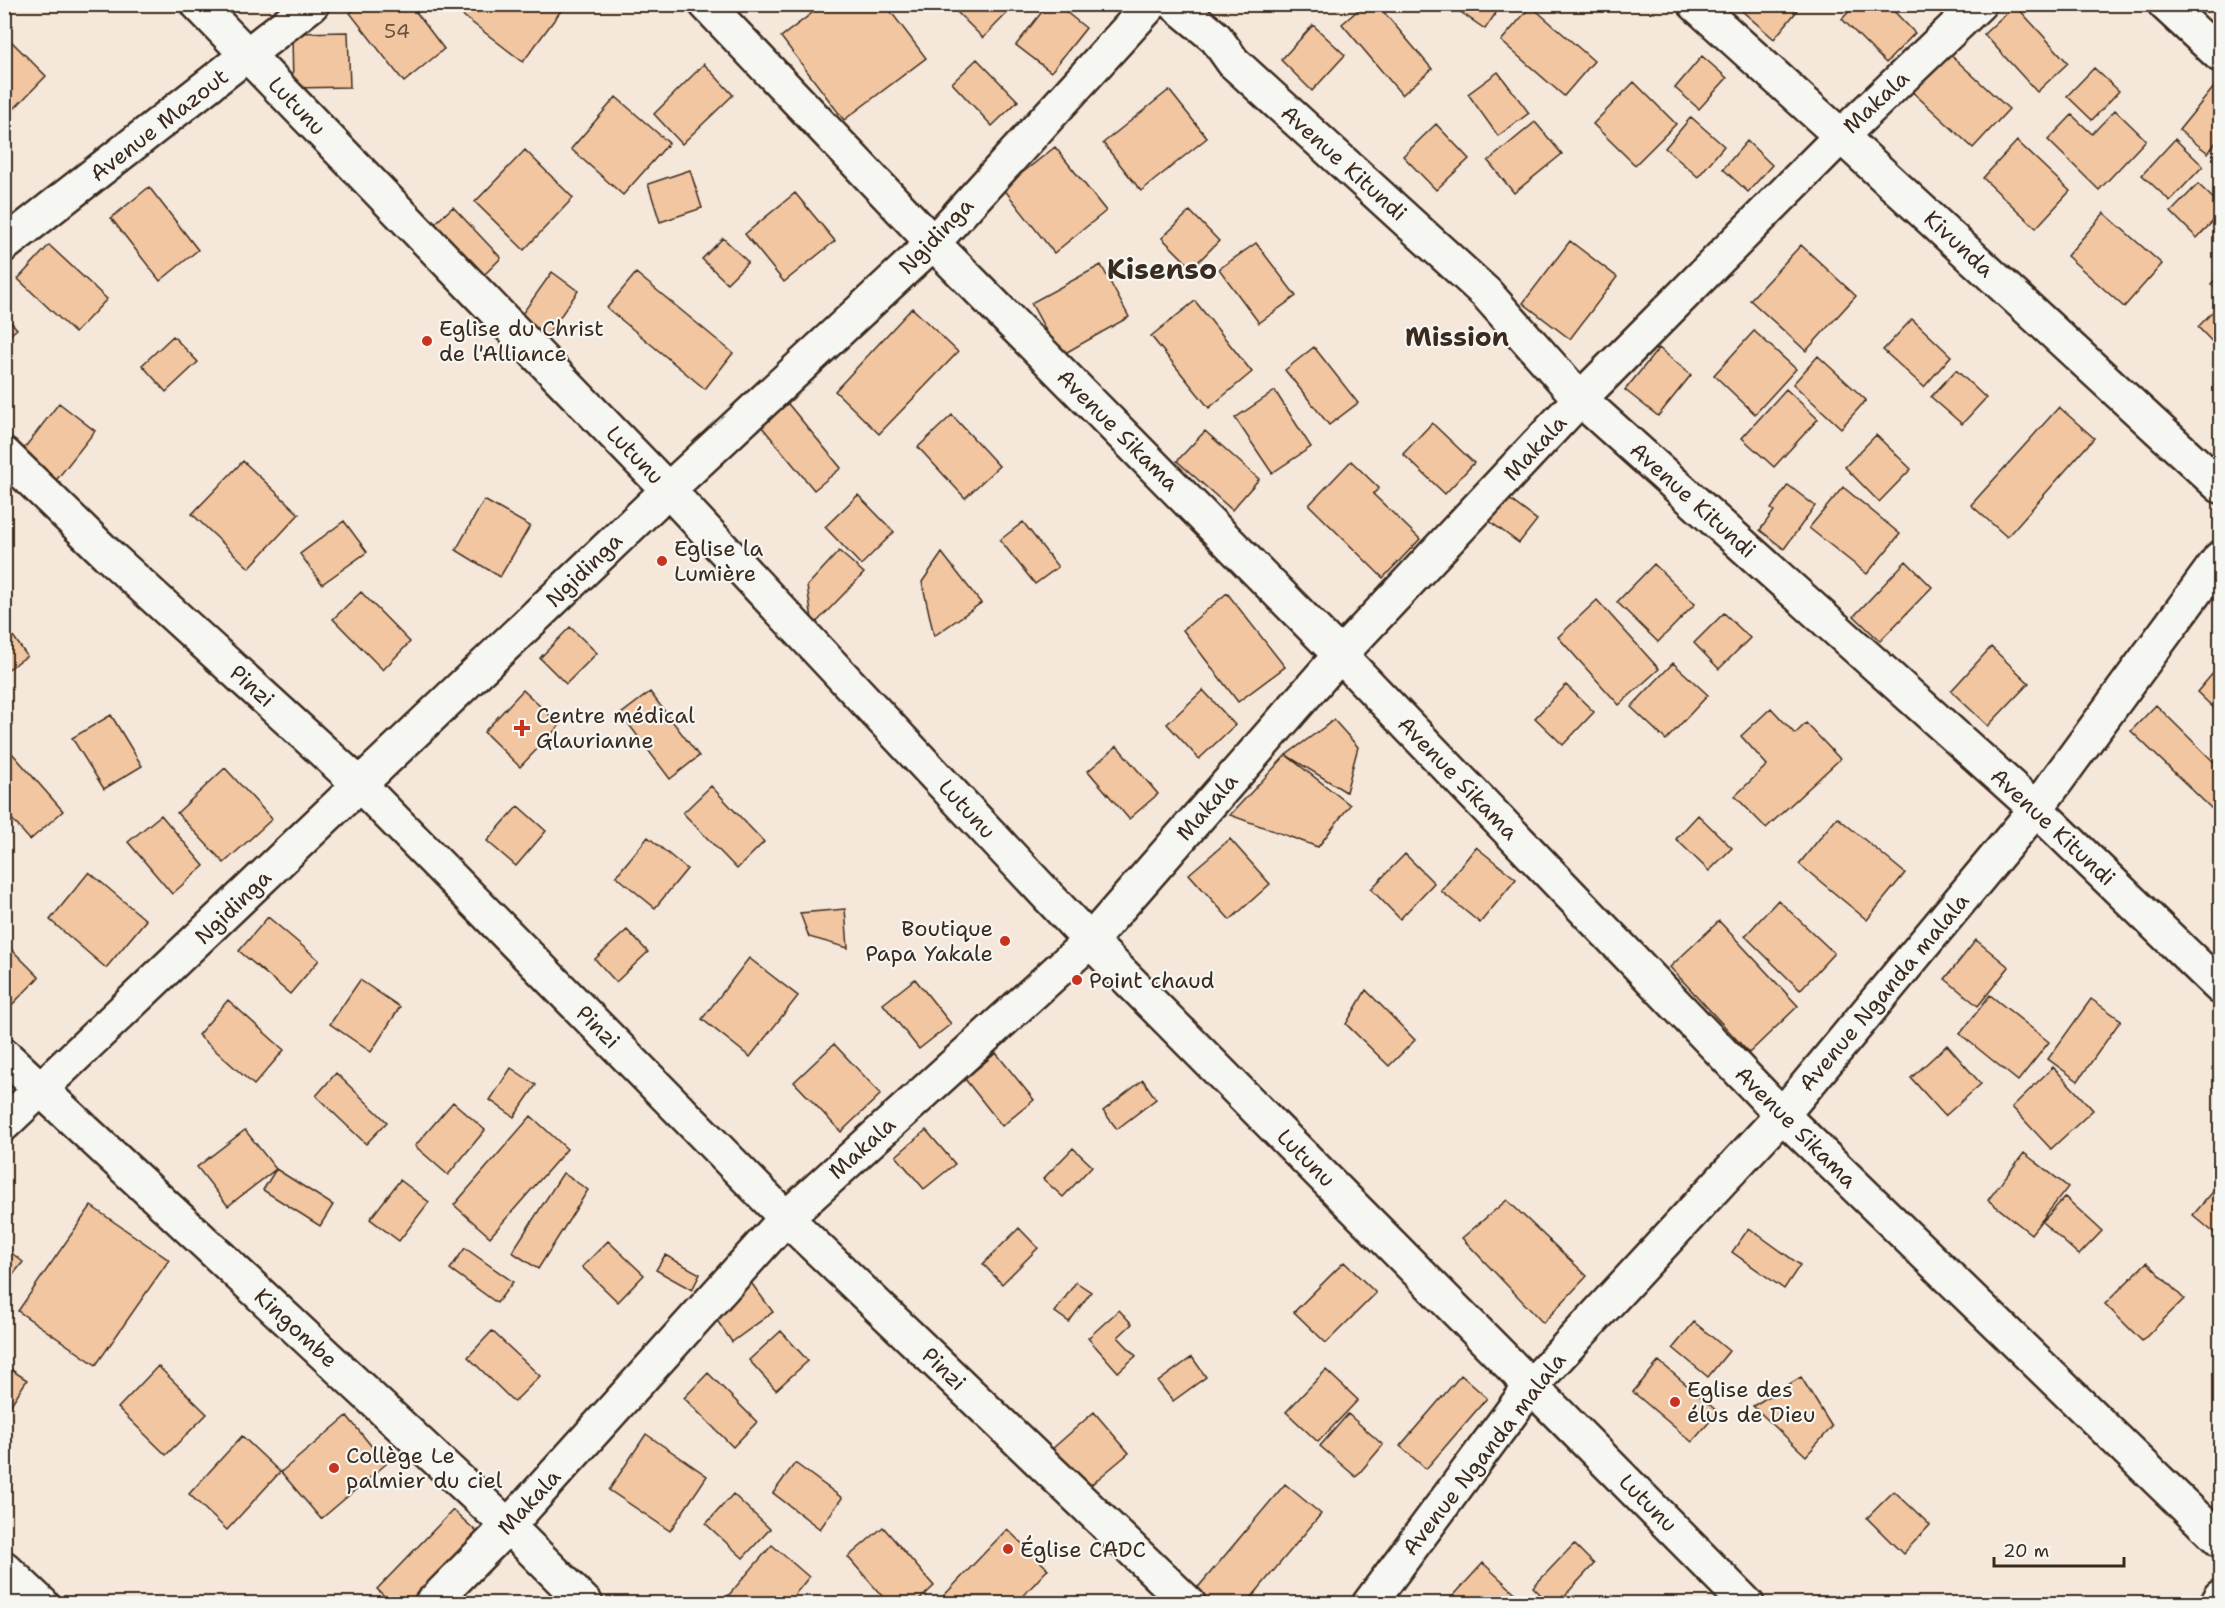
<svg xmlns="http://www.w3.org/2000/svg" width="2225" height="1608" viewBox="0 0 2225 1608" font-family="'Shantell Sans',sans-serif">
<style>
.building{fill:#f2c6a1;stroke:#3b2a1e;stroke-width:1.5}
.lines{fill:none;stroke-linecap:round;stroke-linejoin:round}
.street-casing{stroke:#3b2a1e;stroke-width:38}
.street{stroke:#f6f6f2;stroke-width:33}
.poi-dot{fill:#c8321e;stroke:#f6f6f2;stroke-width:2}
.labels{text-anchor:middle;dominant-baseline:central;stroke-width:4.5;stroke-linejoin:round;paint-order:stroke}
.number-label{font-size:20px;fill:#69513f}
.street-label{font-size:22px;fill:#3b2a1e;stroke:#f6f6f2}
.poi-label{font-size:22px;fill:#3b2a1e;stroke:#f6f6f2;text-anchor:start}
.quarter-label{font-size:26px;font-weight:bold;fill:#3b2a1e;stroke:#f6f6f2}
.district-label{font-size:28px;font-weight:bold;fill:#3b2a1e;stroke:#f6f6f2}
</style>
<rect width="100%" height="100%" fill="#f5e8da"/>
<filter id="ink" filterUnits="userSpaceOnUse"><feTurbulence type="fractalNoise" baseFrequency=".0167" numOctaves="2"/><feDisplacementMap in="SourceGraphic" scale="12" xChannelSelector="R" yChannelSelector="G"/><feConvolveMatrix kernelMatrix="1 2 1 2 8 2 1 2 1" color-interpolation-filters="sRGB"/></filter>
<g filter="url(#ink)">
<path class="building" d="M 362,4 L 410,4 L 444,49 L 404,82 L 350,13 Z
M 448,4 L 566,4 L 523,62 Z
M 824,4 L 885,4 L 926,58 L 844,120 L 781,37 Z
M 949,4 L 1016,4 L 983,38 Z
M 1048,4 L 1056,4 L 1086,28 L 1051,72 L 1016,45 Z
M 1365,4 L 1377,4 L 1432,69 L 1402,95 L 1342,24 Z
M 1449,4 L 1502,4 L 1485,29 Z
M 1745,4 L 1790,4 L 1797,11 L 1774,39 L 1741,10 Z
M 1856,4 L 1887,4 L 1915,33 L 1886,63 L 1842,19 Z
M 2015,5 L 2068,63 L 2037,92 L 1984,34 Z
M 1531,6 L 1594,61 L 1564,96 L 1501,41 Z
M 1313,25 L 1345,55 L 1312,91 L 1281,60 Z
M 348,32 L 350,87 L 293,88 L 292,33 Z
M 4,34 L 46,76 L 12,111 L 4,103 Z
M 1943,48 L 2009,109 L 1973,148 L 1907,87 Z
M 1702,56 L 1727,78 L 1699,109 L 1675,88 Z
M 977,59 L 1018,101 L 992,126 L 952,83 Z
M 704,64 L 733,95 L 682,144 L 654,114 Z
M 2094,68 L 2119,91 L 2092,120 L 2067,96 Z
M 1498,72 L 1529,113 L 1498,136 L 1468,94 Z
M 1634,82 L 1676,124 L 1635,165 L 1593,124 Z
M 2214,87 L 2220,92 L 2220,137 L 2208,153 L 2179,130 Z
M 1169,90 L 1207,138 L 1141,191 L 1103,143 Z
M 616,97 L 669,143 L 623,195 L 571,149 Z
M 2115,110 L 2146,140 L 2099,190 L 2048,140 L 2072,115 L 2092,134 Z
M 1691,117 L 1724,146 L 1698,177 L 1665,148 Z
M 1535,122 L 1562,154 L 1514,193 L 1488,161 Z
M 1436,124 L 1469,159 L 1436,190 L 1403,156 Z
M 2175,139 L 2203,166 L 2170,201 L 2142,175 Z
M 1747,141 L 1772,165 L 1748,192 L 1723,169 Z
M 2017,141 L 2070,191 L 2036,228 L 1983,178 Z
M 1055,147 L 1106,211 L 1054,253 L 1003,188 Z
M 525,150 L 573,198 L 524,250 L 475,202 Z
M 690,170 L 702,208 L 660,222 L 648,184 Z
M 2198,184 L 2220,205 L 2220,214 L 2197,238 L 2171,212 Z
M 149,187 L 198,250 L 160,281 L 111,218 Z
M 795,193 L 835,241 L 784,282 L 745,234 Z
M 453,207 L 501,258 L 481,278 L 431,227 Z
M 1190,211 L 1219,241 L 1192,268 L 1162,238 Z
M 2104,213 L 2162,264 L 2124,307 L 2067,256 Z
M 723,238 L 748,262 L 727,283 L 702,259 Z
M 1570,241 L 1617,277 L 1570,339 L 1523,303 Z
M 1256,243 L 1296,296 L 1259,323 L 1219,269 Z
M 49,245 L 107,299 L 75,333 L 18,279 Z
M 1801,245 L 1856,296 L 1806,351 L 1750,300 Z
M 1101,265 L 1129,317 L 1060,356 L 1031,303 Z
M 552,272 L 578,291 L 544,340 L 517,321 Z
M 636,273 L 733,353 L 705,389 L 607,308 Z
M 2220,274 L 2220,294 L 2211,284 Z
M 1195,301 L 1252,372 L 1209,408 L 1151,336 Z
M 2220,304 L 2220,350 L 2198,327 Z
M 912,308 L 958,352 L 879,434 L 835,391 Z
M 4,314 L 17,329 L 4,340 Z
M 1912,319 L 1951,356 L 1924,387 L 1883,350 Z
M 1754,331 L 1796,369 L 1755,414 L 1714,375 Z
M 173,336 L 198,362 L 166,392 L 142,365 Z
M 1314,347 L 1358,403 L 1329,425 L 1285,370 Z
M 1659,348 L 1691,375 L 1658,416 L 1625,390 Z
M 1818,356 L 1866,400 L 1841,428 L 1793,384 Z
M 1956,370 L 1986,398 L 1962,424 L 1931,397 Z
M 1786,389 L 1818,419 L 1774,467 L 1742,438 Z
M 1275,391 L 1311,447 L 1272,473 L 1235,418 Z
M 784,399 L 841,468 L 814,490 L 757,421 Z
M 59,403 L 95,431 L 54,483 L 19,455 Z
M 2059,407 L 2094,438 L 2007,537 L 1971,505 Z
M 952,415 L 999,466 L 965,498 L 918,447 Z
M 1432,423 L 1474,463 L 1445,494 L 1403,454 Z
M 1205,431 L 1259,479 L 1232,510 L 1177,461 Z
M 1876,435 L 1911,469 L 1879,502 L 1845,467 Z
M 243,461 L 299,514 L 249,568 L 192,514 Z
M 1351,461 L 1379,488 L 1373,494 L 1420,539 L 1383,578 L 1309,505 Z
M 1788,485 L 1815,506 L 1784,549 L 1760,530 L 1774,511 L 1771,509 Z
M 1843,487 L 1900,534 L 1867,574 L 1809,528 Z
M 858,495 L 894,532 L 861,565 L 825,527 Z
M 1505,496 L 1537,520 L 1519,543 L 1488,520 Z
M 484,500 L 530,526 L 500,577 L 456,550 Z
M 344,521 L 367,552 L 322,584 L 300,554 Z
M 1023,522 L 1058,567 L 1035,584 L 1000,540 Z
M 839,551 L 864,573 L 813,626 L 807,586 Z
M 942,553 L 981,603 L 934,636 L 922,582 Z
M 1906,561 L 1932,587 L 1880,641 L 1854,616 Z
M 1654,564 L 1695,604 L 1658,642 L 1617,602 Z
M 361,592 L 410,642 L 383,670 L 333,619 Z
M 1227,593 L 1285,667 L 1238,702 L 1183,630 Z
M 1597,600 L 1659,669 L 1619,705 L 1558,637 Z
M 1724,613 L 1750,638 L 1719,669 L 1694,643 Z
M 4,623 L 27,656 L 4,672 Z
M 570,627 L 597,653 L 566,684 L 540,658 Z
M 1991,647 L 2029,683 L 1988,726 L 1951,691 Z
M 1673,663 L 1708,695 L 1666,740 L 1631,707 Z
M 2220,665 L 2220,714 L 2197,692 Z
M 1566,685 L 1594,712 L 1563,745 L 1535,718 Z
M 523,690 L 560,725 L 520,767 L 484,732 Z
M 1203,690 L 1235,725 L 1199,759 L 1167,724 Z
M 650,692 L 699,756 L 670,779 L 621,714 Z
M 2156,705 L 2220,768 L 2220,800 L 2212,809 L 2131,731 Z
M 1771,708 L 1795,734 L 1806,723 L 1840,759 L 1766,828 L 1735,796 L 1767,765 L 1741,736 Z
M 111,715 L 142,766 L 104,789 L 72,738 Z
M 1334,720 L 1358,747 L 1346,792 L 1286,755 Z
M 4,744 L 63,811 L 30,840 L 4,810 Z
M 1117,746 L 1158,794 L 1129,819 L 1088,771 Z
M 1286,755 L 1350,805 L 1318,847 L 1230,815 Z
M 225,768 L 272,819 L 224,863 L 177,813 Z
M 711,786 L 764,842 L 737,869 L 683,813 Z
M 518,806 L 546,831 L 516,866 L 487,841 Z
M 161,815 L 204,866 L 172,894 L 128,842 Z
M 1698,815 L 1732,848 L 1709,871 L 1676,839 Z
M 1837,817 L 1905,873 L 1867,920 L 1799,864 Z
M 648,837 L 687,869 L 655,908 L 616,876 Z
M 1230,839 L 1270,884 L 1230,920 L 1189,874 Z
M 1476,847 L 1516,879 L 1480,923 L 1441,891 Z
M 1405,854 L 1434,883 L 1400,919 L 1371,889 Z
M 89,872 L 146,920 L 106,968 L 50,920 Z
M 1778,900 L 1834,953 L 1800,990 L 1745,936 Z
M 845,909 L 848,948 L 809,937 L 800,913 Z
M 268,917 L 319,960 L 290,994 L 239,951 Z
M 1719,921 L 1798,1006 L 1749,1053 L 1670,967 Z
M 627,930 L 648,952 L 616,982 L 595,959 Z
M 1976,940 L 2009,967 L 1978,1006 L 1945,979 Z
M 4,942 L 39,977 L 8,1009 L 4,1005 Z
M 749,958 L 798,996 L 750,1057 L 702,1019 Z
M 915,979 L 951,1024 L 919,1049 L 883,1004 Z
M 360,980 L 400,1007 L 371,1052 L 330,1024 Z
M 1366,990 L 1415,1040 L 1389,1066 L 1346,1024 Z
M 1990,995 L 2049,1042 L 2018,1081 L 1960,1034 Z
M 2091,999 L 2121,1020 L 2078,1081 L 2048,1059 Z
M 228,1000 L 284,1050 L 254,1085 L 198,1035 Z
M 834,1044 L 881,1094 L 841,1132 L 794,1082 Z
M 1947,1045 L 1981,1084 L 1945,1116 L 1911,1078 Z
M 996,1053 L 1034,1100 L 1002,1126 L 965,1079 Z
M 2053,1067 L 2093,1110 L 2051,1149 L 2012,1107 Z
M 511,1068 L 536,1085 L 514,1117 L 490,1100 Z
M 336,1073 L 387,1122 L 366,1144 L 316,1096 Z
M 1143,1080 L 1156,1099 L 1117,1129 L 1103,1111 Z
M 453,1102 L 485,1130 L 448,1175 L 415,1146 Z
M 531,1116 L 567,1149 L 490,1237 L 454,1205 Z
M 245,1130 L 276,1169 L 228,1206 L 197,1167 Z
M 926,1130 L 955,1164 L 924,1189 L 896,1156 Z
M 1073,1148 L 1092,1166 L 1063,1197 L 1043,1179 Z
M 2024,1153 L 2068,1187 L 2031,1234 L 1988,1200 Z
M 276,1169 L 333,1205 L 320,1226 L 263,1190 Z
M 563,1173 L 588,1190 L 538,1269 L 512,1252 Z
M 400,1180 L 429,1202 L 399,1241 L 370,1219 Z
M 2217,1187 L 2220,1190 L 2220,1238 L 2193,1215 Z
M 2065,1197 L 2102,1231 L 2079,1255 L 2042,1222 Z
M 1507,1200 L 1587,1276 L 1543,1323 L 1462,1238 Z
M 91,1206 L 169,1260 L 96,1365 L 18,1311 Z
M 1019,1228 L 1038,1248 L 1002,1284 L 983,1264 Z
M 1749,1228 L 1800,1265 L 1784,1289 L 1732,1252 Z
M 608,1241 L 644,1275 L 618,1302 L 582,1267 Z
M 4,1247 L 23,1262 L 4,1286 Z
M 465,1248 L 513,1282 L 497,1303 L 450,1269 Z
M 665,1255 L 700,1274 L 692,1290 L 656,1270 Z
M 1344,1262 L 1376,1293 L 1326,1343 L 1294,1312 Z
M 2147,1262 L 2184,1299 L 2142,1341 L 2105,1304 Z
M 749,1280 L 773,1312 L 732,1342 L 709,1309 Z
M 1076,1282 L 1091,1292 L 1069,1322 L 1055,1312 Z
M 1119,1310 L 1132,1324 L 1118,1337 L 1136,1356 L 1118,1372 L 1088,1338 Z
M 1694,1322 L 1729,1351 L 1708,1377 L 1673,1348 Z
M 492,1331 L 540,1376 L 514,1402 L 468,1357 Z
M 781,1331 L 808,1361 L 776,1390 L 749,1360 Z
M 1192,1357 L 1206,1377 L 1173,1401 L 1158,1382 Z
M 1659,1361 L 1718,1412 L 1692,1442 L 1633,1392 Z
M 4,1365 L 27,1380 L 4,1415 Z
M 158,1366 L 207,1414 L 166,1455 L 118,1408 Z
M 1326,1370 L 1358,1400 L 1318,1442 L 1286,1412 Z
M 708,1373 L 757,1422 L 733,1447 L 684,1398 Z
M 1461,1375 L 1487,1398 L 1426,1469 L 1400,1446 Z
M 1801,1377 L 1832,1427 L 1806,1456 L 1753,1406 Z
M 1094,1412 L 1129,1453 L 1086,1489 L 1052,1449 Z
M 1348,1414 L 1383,1445 L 1356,1477 L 1320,1446 Z
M 347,1416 L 386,1464 L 321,1519 L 281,1472 Z
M 646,1434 L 707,1476 L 670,1531 L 609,1490 Z
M 242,1436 L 280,1472 L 227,1530 L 189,1494 Z
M 795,1463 L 842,1498 L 820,1529 L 773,1493 Z
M 1285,1484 L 1321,1514 L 1246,1604 L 1210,1604 L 1195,1591 Z
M 1894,1491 L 1930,1525 L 1903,1554 L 1867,1518 Z
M 733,1494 L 770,1529 L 743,1558 L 706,1524 Z
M 453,1510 L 480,1535 L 414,1604 L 392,1604 L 377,1589 Z
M 883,1527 L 934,1586 L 915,1604 L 889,1604 L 848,1557 Z
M 1007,1529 L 1048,1569 L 1016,1604 L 936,1604 Z
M 1574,1544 L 1594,1564 L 1557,1604 L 1550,1604 L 1533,1587 Z
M 772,1545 L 809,1577 L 787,1604 L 721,1604 Z
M 1483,1563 L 1527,1604 L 1463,1604 L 1454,1595 Z"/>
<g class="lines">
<defs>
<path id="street" d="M 198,4 L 668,490 L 1090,941 L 1747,1604
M 706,4 L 933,243 L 1340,655 L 1782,1115 L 2220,1540
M 1175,4 L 1216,38 L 1233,62 L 1486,293 L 1580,399 L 2036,809 L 2220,987
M 1695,4 L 1841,136 L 2220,486
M 2165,4 L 2220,55
M 4,245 L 312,4
M 4,454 L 107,554 L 360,785 L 786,1218 L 1189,1604
M 4,1055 L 508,1526 L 586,1604
M 4,1124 L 668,490 L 933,243 L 1151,4
M 4,1568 L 42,1604
M 431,1604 L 508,1526 L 786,1218 L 1090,941 L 1340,655 L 1580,399 L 1841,136 L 1979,4
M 1369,1604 L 1531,1386 L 1782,1115 L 2036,809 L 2220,558
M 2216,1604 L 2220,1597"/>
</defs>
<use href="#street" class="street-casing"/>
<use href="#street" class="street"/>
</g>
</g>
<g class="poi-dot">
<circle cx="427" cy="341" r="6"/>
<circle cx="662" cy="561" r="6"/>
<path d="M519 719h6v6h6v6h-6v6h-6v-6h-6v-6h6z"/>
<circle cx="1005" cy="941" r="6"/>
<circle cx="1077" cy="980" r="6"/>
<circle cx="1675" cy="1402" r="6"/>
<circle cx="334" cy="1468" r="6"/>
<circle cx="1008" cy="1549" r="6"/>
</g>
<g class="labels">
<g class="number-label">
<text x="397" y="31">54</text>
</g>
<g class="street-label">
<text transform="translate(1876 102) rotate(-43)">Makala</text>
<text transform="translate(297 106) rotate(46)">Lutunu</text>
<text transform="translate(159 125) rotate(-38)">Avenue Mazout</text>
<text transform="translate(1344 163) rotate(42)">Avenue Kitundi</text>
<text transform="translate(936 236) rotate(-46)">Ngidinga</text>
<text transform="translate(1959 244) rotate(43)">Kivunda</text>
<text transform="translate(1118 430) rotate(45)">Avenue Sikama</text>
<text transform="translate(1535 448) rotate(-47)">Makala</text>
<text transform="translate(635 455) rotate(46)">Lutunu</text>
<text transform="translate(1693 500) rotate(42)">Avenue Kitundi</text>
<text transform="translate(584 570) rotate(-44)">Ngidinga</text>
<text transform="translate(252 686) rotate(42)">Pinzi</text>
<text transform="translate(1458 778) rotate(46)">Avenue Sikama</text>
<text transform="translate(1207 807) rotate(-49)">Makala</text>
<text transform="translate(967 809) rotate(47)">Lutunu</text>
<text transform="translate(2053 827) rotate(43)">Avenue Kitundi</text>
<text transform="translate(233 907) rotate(-44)">Ngidinga</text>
<text transform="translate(1884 992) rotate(-50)">Avenue Nganda malala</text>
<text transform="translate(598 1027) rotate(45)">Pinzi</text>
<text transform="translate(1796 1127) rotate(45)">Avenue Sikama</text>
<text transform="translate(862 1148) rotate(-42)">Makala</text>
<text transform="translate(1306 1158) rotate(45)">Lutunu</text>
<text transform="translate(296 1328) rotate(43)">Kingombe</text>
<text transform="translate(944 1369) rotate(44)">Pinzi</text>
<text transform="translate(1484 1454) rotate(-52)">Avenue Nganda malala</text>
<text transform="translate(529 1502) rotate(-47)">Makala</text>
<text transform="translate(1648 1503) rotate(45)">Lutunu</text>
</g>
<g class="poi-label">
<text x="439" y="328">Eglise du Christ<tspan x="439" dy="25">de l'Alliance</tspan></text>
<text x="674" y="548">Eglise la<tspan x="674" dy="25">Lumière</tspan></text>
<text x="536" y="715">Centre médical<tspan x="536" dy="25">Glaurianne</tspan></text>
<text x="993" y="928" text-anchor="end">Boutique<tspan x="993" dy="25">Papa Yakale</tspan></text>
<text x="1089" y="980">Point chaud</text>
<text x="1687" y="1389">Eglise des<tspan x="1687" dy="25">élus de Dieu</tspan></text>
<text x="346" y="1455">Collège Le<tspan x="346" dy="25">palmier du ciel</tspan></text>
<text x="1020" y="1549">Église CADC</text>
</g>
<g class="quarter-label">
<text x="1457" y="336">Mission</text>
</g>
<g class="district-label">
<text x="1162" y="269">Kisenso</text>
</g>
</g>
<rect width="2225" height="1608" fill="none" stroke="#f6f6f2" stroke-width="24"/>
<rect x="12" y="12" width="2201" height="1584" fill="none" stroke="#3b2a1e" stroke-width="2" filter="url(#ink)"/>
<path d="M1994 1557v9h130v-9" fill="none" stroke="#3b2a1e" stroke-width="3"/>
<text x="2003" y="1557" font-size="18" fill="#3b2a1e" stroke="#f6f6f2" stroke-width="4.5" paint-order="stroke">20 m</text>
</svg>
